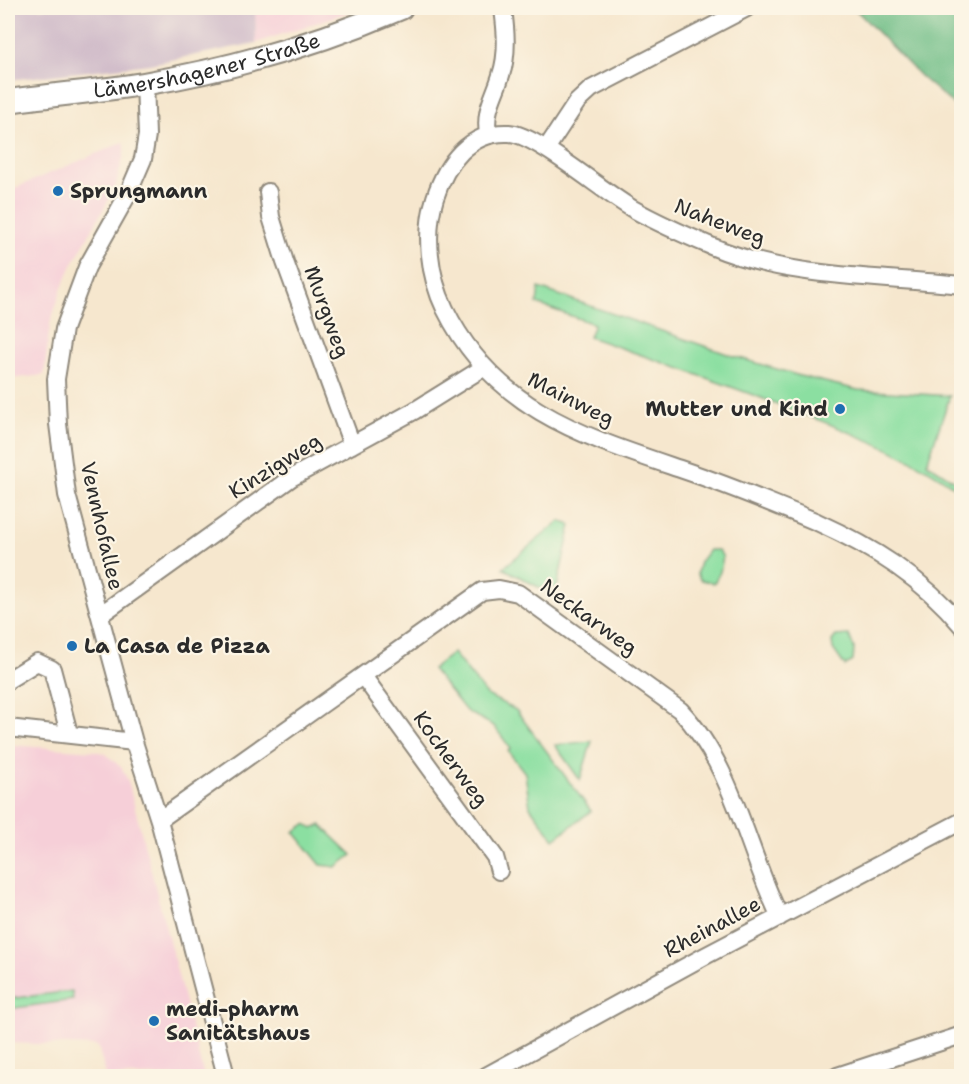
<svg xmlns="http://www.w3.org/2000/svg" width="969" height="1084" viewBox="0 0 969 1084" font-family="'Shantell Sans',sans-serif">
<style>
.built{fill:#f6cfd8}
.industrial{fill:#d1bdca}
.green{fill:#8bdfa1;stroke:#5b8566;stroke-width:1.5}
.forest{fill:#70be87;stroke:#4e7459;stroke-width:1.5}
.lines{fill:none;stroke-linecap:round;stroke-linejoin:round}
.minor-casing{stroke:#90897c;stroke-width:20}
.secondary-casing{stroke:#90897c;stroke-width:26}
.minor{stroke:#fff;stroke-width:16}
.secondary{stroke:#fff;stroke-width:22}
.poi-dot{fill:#1f6fb2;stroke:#fcf5e5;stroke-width:2}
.labels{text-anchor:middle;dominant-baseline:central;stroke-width:4.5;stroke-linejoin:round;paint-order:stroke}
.street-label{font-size:21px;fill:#2b2b2b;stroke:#fcf5e5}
.poi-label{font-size:21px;font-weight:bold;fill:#2b2b2b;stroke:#fcf5e5;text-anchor:start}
</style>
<rect width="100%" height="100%" fill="#fcf5e5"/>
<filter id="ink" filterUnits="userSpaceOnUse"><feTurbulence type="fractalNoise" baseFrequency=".0167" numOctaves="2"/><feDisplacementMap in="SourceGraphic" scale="12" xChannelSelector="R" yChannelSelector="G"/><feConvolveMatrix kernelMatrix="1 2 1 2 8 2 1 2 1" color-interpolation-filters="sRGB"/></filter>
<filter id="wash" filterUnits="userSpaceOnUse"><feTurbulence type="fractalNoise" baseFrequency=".008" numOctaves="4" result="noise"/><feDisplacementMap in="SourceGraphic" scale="24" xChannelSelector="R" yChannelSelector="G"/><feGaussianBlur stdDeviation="1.35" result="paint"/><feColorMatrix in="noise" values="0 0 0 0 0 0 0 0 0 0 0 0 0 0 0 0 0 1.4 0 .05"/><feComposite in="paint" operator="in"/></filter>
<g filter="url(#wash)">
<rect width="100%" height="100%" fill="#f6e7ce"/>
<path class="built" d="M 255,8 L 360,8 L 256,43 Z
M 124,142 L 124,154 L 115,188 L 71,267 L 61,290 L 50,324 L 44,375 L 8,379 L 8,191 Z
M 8,745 L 95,751 L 106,754 L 122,768 L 128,781 L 204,1076 L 106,1076 L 98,1046 L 8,1043 Z"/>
<path class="industrial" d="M 8,8 L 255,8 L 256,43 L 150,64 L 8,80 Z"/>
<path class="green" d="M 539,288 L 733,356 L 800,376 L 858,390 L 950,396 L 927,463 L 961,485 L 961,492 C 916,457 859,436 806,415 C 734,387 662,362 589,337 L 594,324 L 537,304 Z
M 560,521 L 571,525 L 555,596 L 503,568 Z
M 709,550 L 718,550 L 723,557 L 720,572 L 714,583 L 701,580 L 697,573 L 700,562 Z
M 849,635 L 854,648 L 853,661 L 845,666 L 833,649 L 832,641 L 836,636 Z
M 453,653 L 487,695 L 516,710 L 591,811 L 554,839 L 530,807 L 525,773 L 508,751 L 511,749 L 494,726 L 466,711 L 432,669 Z
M 592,741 L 580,780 L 555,745 Z
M 306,824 L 313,829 L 321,825 L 352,855 L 336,867 L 321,865 L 294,832 Z
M 72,991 L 73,1000 L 8,1009 L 8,999 Z"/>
<path class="forest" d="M 854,8 L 961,8 L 961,111 L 921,77 Z"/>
</g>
<g filter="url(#ink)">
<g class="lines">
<defs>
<path id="minor" d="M 145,83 L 147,135 L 143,159 L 128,194 L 87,267 L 64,329 L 56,379 L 58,424 L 67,495 L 134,742 L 159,820 L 226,1076
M 488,133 C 484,110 495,96 501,75 C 508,54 506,31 503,9
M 546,149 L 577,102 L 591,89 L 747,8
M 268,192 L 271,217 L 285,262 L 352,445
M 962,285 C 879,276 788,279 711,246 C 685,235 658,223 633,209 C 603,192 536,134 509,133 C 470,131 446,163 435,198 C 424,233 429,276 445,309 C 495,411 586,437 686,471 C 730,486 774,504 817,522 C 872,547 923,578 962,626
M 100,615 L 291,478 L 414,411 L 483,368
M 363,676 L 495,857 L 499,871
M 8,680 L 37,662 L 52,669 L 69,733
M 8,728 L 134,742
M 159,820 L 482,591 L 499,589 L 518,593 L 680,710 C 734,767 746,848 780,917
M 486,1076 L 703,957 L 962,821
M 837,1076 L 962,1035"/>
<g id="secondary">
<path id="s1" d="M 8,101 C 53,95 98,91 143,84 C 231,69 320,43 401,8"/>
</g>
</defs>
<use href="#minor" class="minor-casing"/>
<use href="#secondary" class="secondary-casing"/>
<use href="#minor" class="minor"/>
<use href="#secondary" class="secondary"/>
</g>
</g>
<g class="poi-dot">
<circle cx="58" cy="191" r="6"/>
<circle cx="840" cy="409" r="6"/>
<circle cx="72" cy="646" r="6"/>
<circle cx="154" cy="1021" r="6"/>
</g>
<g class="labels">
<g class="street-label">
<text stroke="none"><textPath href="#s1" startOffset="202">Lämershagener Straße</textPath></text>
<text transform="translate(720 222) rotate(21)">Naheweg</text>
<text transform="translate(327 312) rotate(70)">Murgweg</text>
<text transform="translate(571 399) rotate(27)">Mainweg</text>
<text transform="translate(275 466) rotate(-32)">Kinzigweg</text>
<text transform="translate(102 526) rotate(77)">Vennhofallee</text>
<text transform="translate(589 617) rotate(36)">Neckarweg</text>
<text transform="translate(451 759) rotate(54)">Kocherweg</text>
<text transform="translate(712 927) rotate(-28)">Rheinallee</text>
</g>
<g class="poi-label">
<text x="70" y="191">Sprungmann</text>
<text x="828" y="409" text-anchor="end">Mutter und Kind</text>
<text x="84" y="646">La Casa de Pizza</text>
<text x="166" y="1009">medi-pharm<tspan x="166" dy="24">Sanitätshaus</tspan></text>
</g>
</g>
<rect width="969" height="1084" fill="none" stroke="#fcf5e5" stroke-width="30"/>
</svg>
